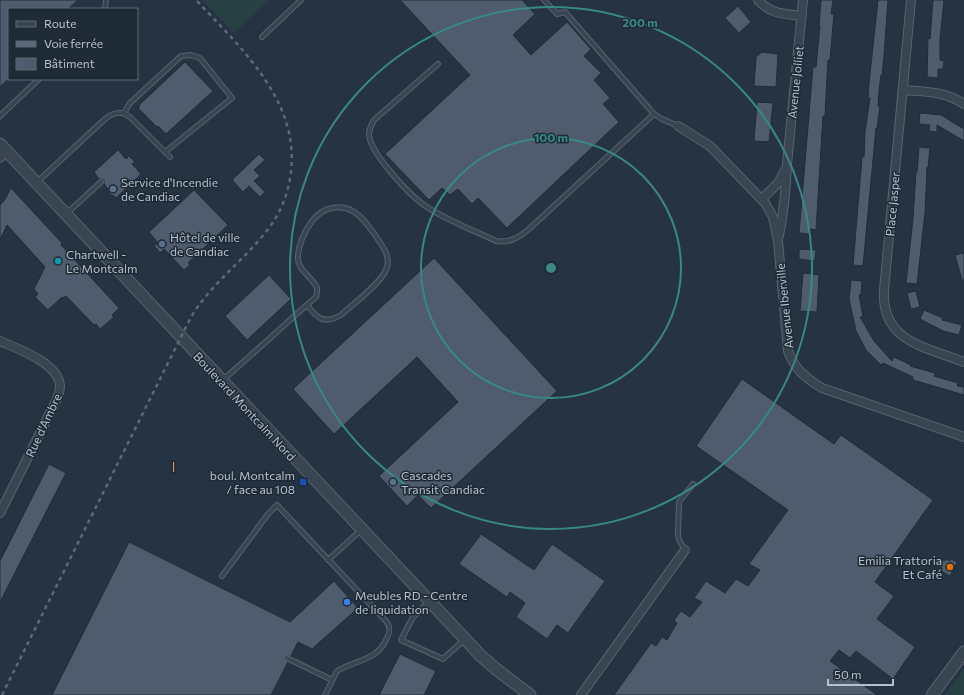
<svg xmlns="http://www.w3.org/2000/svg" width="964" height="695" viewBox="0 0 964 695" font-family="Commissioner,sans-serif">
<style>
.green{fill:#274142}
.building{fill:#4e5c6d;stroke:#202c38}
.lines{fill:none;stroke-linecap:round;stroke-linejoin:round}
.service-casing{stroke:#57636e;stroke-width:6}
.minor-casing{stroke:#57636e;stroke-width:10}
.tertiary-casing{stroke:#57636e;stroke-width:13}
.service{stroke:#394551;stroke-width:4}
.minor{stroke:#394551;stroke-width:8}
.tertiary{stroke:#394551;stroke-width:11}
.rail{stroke:#5b6978;stroke-width:2.5;stroke-dasharray:4 4;stroke-linecap:butt}
.ring{fill:none;stroke:#398885;stroke-width:2}
.service-dot{fill:#5c6f8a;stroke:#1e2a36;stroke-width:1.5}
.culture-dot{fill:#0f9aa8;stroke:#1e2a36;stroke-width:1.5}
.transit-dot{fill:#1a4fb4;stroke:#1e2a36;stroke-width:1.5}
.food-dot{fill:#e8710a;stroke:#1e2a36;stroke-width:1.5}
.shop-dot{fill:#3f7fe0;stroke:#1e2a36;stroke-width:1.5}
.labels{text-anchor:middle;dominant-baseline:central;stroke-width:3;stroke-linejoin:round;paint-order:stroke}
.street-label{font-size:12px;fill:#b6c0cb;stroke:#1e2a36}
.poi-label{font-size:12px;fill:#b6c0cb;stroke:#1e2a36;text-anchor:start}
.neighbourhood-label{font-size:13px;letter-spacing:1px;fill:#d98e63;stroke:#1e2a36}
.centre{fill:#398885;stroke:#1e2a36;stroke-width:2}
.ring-label{font-size:12px;text-anchor:middle;font-weight:bold;fill:#398885;stroke:#1e2a36;stroke-width:3;stroke-linejoin:round;paint-order:stroke}
</style>
<rect width="100%" height="100%" fill="#253342"/>
<path class="green" d="M 202,0 L 269,0 L 234,33 Z
M 964,669 L 964,695 L 945,695 Z"/>
<path class="building" d="M 0,0 L 78,0 L 68,9 L 9,9 L 9,78 L 0,87 Z
M 400,0 L 522,0 L 535,14 L 513,35 L 531,55 L 567,22 L 591,49 L 584,56 L 601,73 L 594,80 L 610,98 L 603,104 L 619,122 L 507,228 L 478,198 L 472,204 L 458,189 L 450,195 L 442,188 L 429,200 L 385,154 L 470,75 Z
M 821,0 L 833,0 L 831,14 L 834,14 L 830,60 L 828,60 L 825,116 L 823,116 L 816,230 L 810,229 L 810,234 L 799,233 L 813,67 L 816,67 L 820,26 L 819,26 Z
M 878,0 L 888,0 L 884,56 L 882,76 L 881,75 L 879,90 L 878,106 L 880,106 L 877,129 L 876,128 L 863,266 L 853,265 L 862,157 L 864,157 L 865,132 L 870,98 L 868,98 L 869,83 Z
M 933,0 L 944,0 L 940,39 L 940,60 L 944,61 L 943,69 L 938,69 L 938,78 L 927,77 L 928,38 L 930,39 Z
M 738,6 L 751,22 L 739,33 L 725,18 Z
M 762,52 L 778,54 L 776,87 L 754,86 L 756,57 Z
M 185,62 L 213,91 L 166,134 L 158,126 L 157,127 L 138,108 L 140,106 L 139,105 Z
M 757,102 L 773,103 L 769,142 L 754,141 Z
M 920,113 L 941,115 L 964,129 L 964,141 L 937,125 L 937,132 L 929,131 L 930,125 L 919,124 Z
M 919,147 L 930,148 L 928,168 L 927,167 L 925,213 L 917,284 L 906,283 L 913,218 L 916,172 L 917,172 Z
M 118,150 L 126,159 L 129,156 L 135,162 L 132,164 L 141,174 L 116,198 L 113,195 L 112,196 L 107,190 L 108,189 L 104,184 L 104,180 L 102,179 L 99,179 L 94,172 Z
M 259,154 L 265,160 L 254,170 L 260,176 L 254,181 L 265,192 L 260,197 L 249,186 L 243,192 L 232,180 Z
M 11,188 L 62,243 L 61,245 L 119,308 L 112,315 L 114,317 L 100,329 L 96,324 L 94,325 L 66,296 L 63,298 L 62,297 L 48,310 L 35,297 L 38,294 L 34,289 L 45,267 L 7,225 L 0,240 L 0,205 L 4,201 Z
M 194,190 L 228,225 L 188,263 L 190,265 L 184,270 L 164,249 L 160,253 L 157,249 L 154,246 L 158,243 L 149,232 Z
M 799,249 L 816,250 L 815,261 L 799,259 Z
M 964,253 L 964,280 L 962,280 L 955,255 Z
M 434,258 L 557,391 L 431,508 L 418,495 L 407,506 L 379,476 L 458,402 L 417,357 L 334,434 L 293,389 Z
M 803,273 L 819,275 L 817,312 L 800,311 Z
M 269,275 L 291,299 L 247,340 L 225,316 Z
M 851,280 L 862,281 L 861,295 L 859,295 L 863,317 L 860,317 L 874,341 L 892,361 L 894,357 L 911,365 L 910,366 L 935,373 L 934,376 L 958,383 L 957,386 L 964,387 L 964,395 L 913,380 L 913,377 L 883,363 L 881,365 L 866,350 L 856,331 L 849,299 Z
M 916,291 L 920,307 L 911,309 L 907,293 Z
M 924,310 L 943,318 L 942,320 L 962,325 L 959,335 L 943,331 L 920,319 Z
M 742,379 L 834,444 L 841,435 L 933,500 L 875,582 L 894,596 L 877,619 L 915,647 L 893,679 L 856,651 L 850,658 L 839,650 L 830,661 L 877,695 L 614,695 L 651,643 L 656,646 L 662,637 L 667,640 L 677,623 L 674,620 L 681,611 L 690,617 L 702,602 L 694,598 L 706,581 L 725,593 L 736,579 L 748,586 L 760,570 L 749,564 L 788,510 L 696,446 Z
M 49,464 L 66,473 L 0,602 L 0,561 Z
M 481,534 L 534,570 L 552,544 L 605,581 L 568,633 L 557,625 L 547,639 L 516,617 L 525,603 L 510,592 L 507,597 L 459,564 Z
M 129,542 L 290,622 L 334,581 L 358,608 L 312,649 L 298,642 L 291,656 L 286,657 L 286,660 L 288,662 L 271,695 L 52,695 Z
M 946,559 L 950,561 L 951,559 L 957,562 L 950,576 L 941,571 L 942,568 L 938,566 L 942,560 L 945,561 Z
M 400,654 L 436,671 L 424,695 L 379,695 Z"/>
<g class="lines">
<defs>
<path id="service" d="M 544,0 L 557,14 L 565,12 L 654,114 L 662,119 L 678,126
M 105,9 L 106,0
M 262,37 L 301,0
M 438,64 L 374,120 C 372,124 369,129 369,134 C 369,152 411,197 427,207 C 448,221 473,230 496,241 C 510,243 518,238 529,229 L 654,114
M 124,113 L 130,103 L 181,56 L 191,55 L 200,58 L 232,98 L 165,152
M 0,116 L 39,79
M 37,182 L 105,119 C 114,112 122,110 131,118 L 170,157
M 66,214 L 101,182
M 224,379 C 255,352 285,324 316,297 C 317,295 317,291 317,288 C 312,276 296,270 298,255 C 299,243 305,231 312,221 C 323,207 342,202 357,214 C 364,219 370,228 375,235 C 382,246 392,256 386,270 C 380,284 353,304 341,315 C 324,325 317,318 307,305
M 685,550 L 679,540 L 678,534 L 679,502 L 693,484
M 328,560 L 361,530
M 222,576 L 268,514 L 277,505 L 386,621 C 391,627 390,632 387,638 C 376,662 357,659 337,671 L 325,695
M 429,602 L 413,617 L 401,640 L 443,659 L 465,639
M 289,659 L 332,680"/>
<path id="minor" d="M 758,0 C 770,14 784,14 802,16
M 911,0 L 884,290 C 881,342 926,347 964,362
M 903,90 C 925,92 945,91 964,104
M 678,126 L 710,146 L 765,203 L 773,217 L 778,241 L 788,351 C 794,369 807,379 822,388 L 964,437
M 0,158 L 6,151
M 762,199 L 778,183 L 785,170
M 779,236 C 784,212 786,188 787,164 L 803,0
M 0,341 C 18,349 59,363 60,386 C 60,392 58,396 56,401 L 0,513
M 581,695 L 685,550"/>
<path id="tertiary" d="M 0,144 L 481,656 L 496,669 L 530,695
M 932,695 L 964,652"/>
</defs>
<use href="#service" class="service-casing"/>
<use href="#minor" class="minor-casing"/>
<use href="#tertiary" class="tertiary-casing"/>
<use href="#service" class="service"/>
<use href="#minor" class="minor"/>
<use href="#tertiary" class="tertiary"/>
<path class="rail" d="M 2,695 L 191,317 C 213,281 245,260 269,228 C 280,213 287,197 290,178 C 303,104 242,49 196,0"/>
</g>
<g class="ring">
<circle cx="551" cy="268" r="130"/>
<circle cx="551" cy="268" r="261"/>
</g>
<g class="service-dot">
<circle cx="113" cy="189" r="4"/>
<circle cx="162" cy="244" r="4"/>
<circle cx="393" cy="482" r="4"/>
</g>
<circle class="culture-dot" cx="58" cy="261" r="4"/>
<rect class="transit-dot" x="299" y="478" width="8" height="8" rx="2"/>
<circle class="food-dot" cx="950" cy="567" r="4"/>
<circle class="shop-dot" cx="347" cy="602" r="4"/>
<g class="labels">
<g class="street-label">
<text transform="translate(795 82) rotate(-84)">Avenue Jolliet</text>
<text transform="translate(892 204) rotate(-85)">Place Jasper</text>
<text transform="translate(784 306) rotate(-96)">Avenue Iberville</text>
<text transform="translate(245 406) rotate(47)">Boulevard Montcalm Nord</text>
<text transform="translate(43 425) rotate(-65)">Rue d'Ambre</text>
</g>
<g class="poi-label">
<text x="121" y="182">Service d'Incendie<tspan x="121" dy="14">de Candiac</tspan></text>
<text x="170" y="237">Hôtel de ville<tspan x="170" dy="14">de Candiac</tspan></text>
<text x="66" y="254">Chartwell -<tspan x="66" dy="14">Le Montcalm</tspan></text>
<text x="295" y="475" text-anchor="end">boul. Montcalm<tspan x="295" dy="14">/ face au 108</tspan></text>
<text x="401" y="475">Cascades<tspan x="401" dy="14">Transit Candiac</tspan></text>
<text x="942" y="560" text-anchor="end">Emilia Trattoria<tspan x="942" dy="14">Et Café</tspan></text>
<text x="355" y="595">Meubles RD - Centre<tspan x="355" dy="14">de liquidation</tspan></text>
</g>
<g class="neighbourhood-label">
<text x="174" y="467">I</text>
</g>
</g>
<circle cx="551" cy="268" r="6" class="centre"/>
<g class="ring-label">
<text x="640" y="27">200 m</text>
<text x="551" y="142">100 m</text>
</g>
<rect x="8" y="8" width="130" height="72" fill="#1e2a36" stroke="#5b6672"/>
<rect x="16" y="21" width="20" height="6" fill="#394551" stroke="#5b6672"/>
<text x="44" y="28" font-size="12" fill="#b6c0cb">Route</text>
<rect x="16" y="41" width="20" height="6" fill="#5b6978" stroke="#5b6672"/>
<text x="44" y="48" font-size="12" fill="#b6c0cb">Voie ferrée</text>
<rect x="16" y="58" width="20" height="12" fill="#4e5c6d" stroke="#5b6672"/>
<text x="44" y="68" font-size="12" fill="#b6c0cb">Bâtiment</text>
<path d="M828 679v6h65v-6" fill="none" stroke="#b6c0cb" stroke-width="2"/>
<text x="834" y="679" font-size="12" fill="#b6c0cb" stroke="#1e2a36" stroke-width="3" paint-order="stroke">50 m</text>
</svg>
